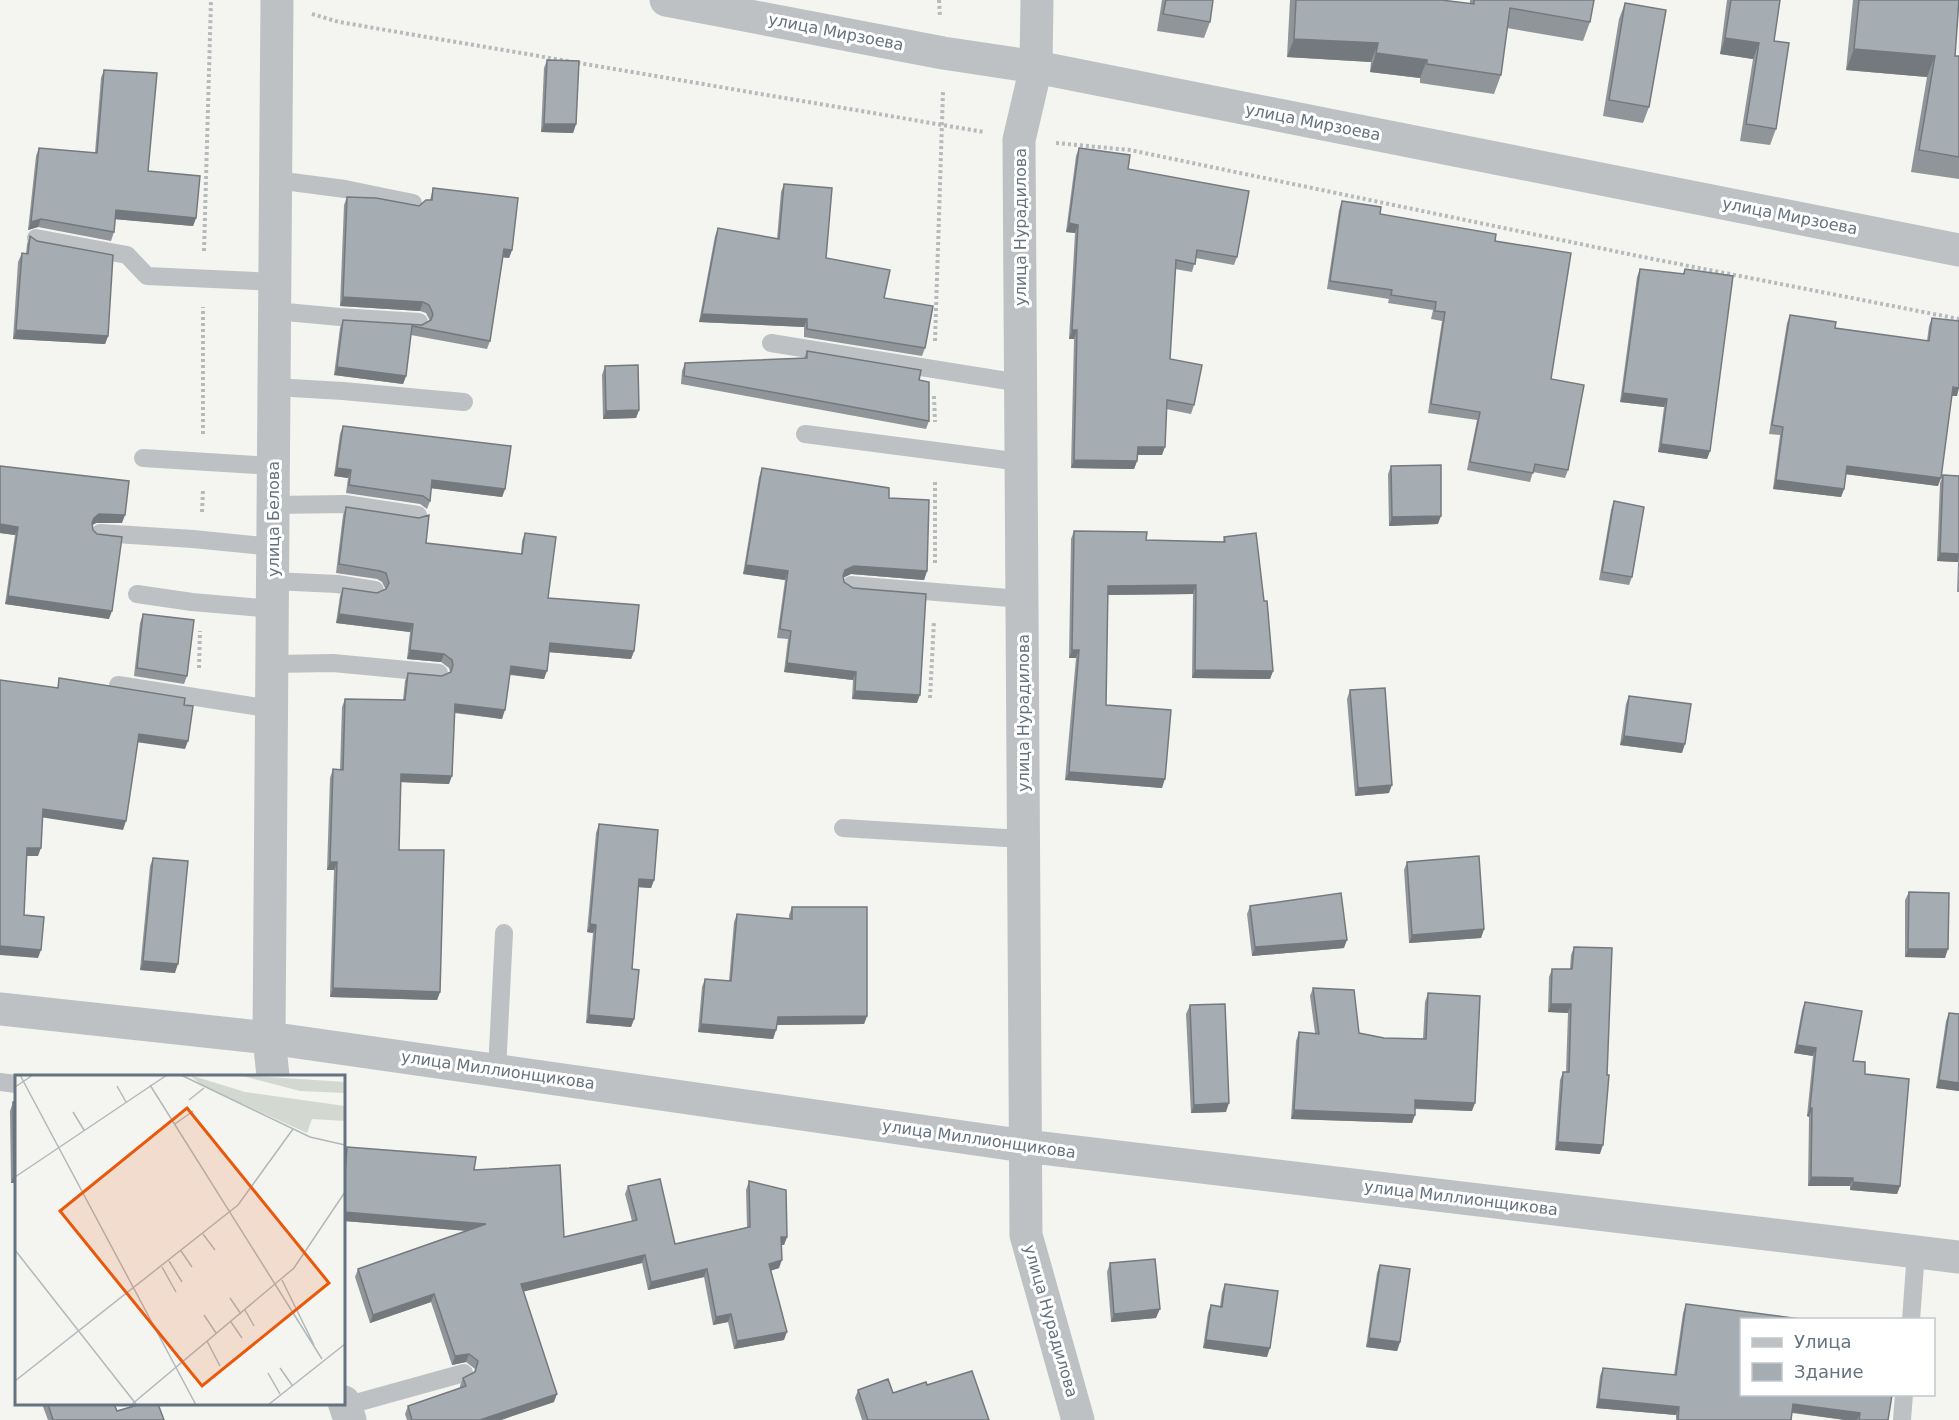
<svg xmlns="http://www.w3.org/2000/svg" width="1959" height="1420" viewBox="0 0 1959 1420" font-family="'DejaVu Sans',sans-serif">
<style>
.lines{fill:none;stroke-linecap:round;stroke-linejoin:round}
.path{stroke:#b7babc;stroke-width:4;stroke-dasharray:3 3;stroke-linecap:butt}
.service{stroke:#bdc1c4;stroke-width:18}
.minor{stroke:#bdc1c4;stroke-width:33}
.tertiary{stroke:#bdc1c4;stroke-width:33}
.wall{fill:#8f9599}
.shaded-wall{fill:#74797d}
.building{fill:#a6adb2;stroke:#74797d;stroke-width:1.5}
.labels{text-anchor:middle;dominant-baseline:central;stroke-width:6;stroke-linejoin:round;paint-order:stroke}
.street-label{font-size:16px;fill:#647380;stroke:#fff}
.inset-road{fill:none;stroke:#b1b8bc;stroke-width:1.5}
.view{fill:#e8590c;fill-opacity:0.15;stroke:#e8590c;stroke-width:3}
.inset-edge{fill:none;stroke:#647380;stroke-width:3}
</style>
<rect width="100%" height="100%" fill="#f4f4f0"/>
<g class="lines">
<path class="path" d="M 939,0 L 940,17
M 312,14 L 339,22 L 984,132
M 1056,143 L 1130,150 L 1638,256 L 1959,319
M 204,251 L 211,0
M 935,341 L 943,91
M 934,396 L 935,422
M 203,434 L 203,307
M 202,512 L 203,490
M 935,563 L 935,480
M 199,668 L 200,631
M 930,698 L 934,621"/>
<path class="service" d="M 276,180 L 345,189 L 413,203
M 36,238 L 127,255 L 147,276 L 275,282
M 275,311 L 340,317 L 419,322
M 771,343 L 1021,383
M 274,387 L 343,391 L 464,402
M 805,434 L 1021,462
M 143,458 L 274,466
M 274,505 L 345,504 L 418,515
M 100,533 L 193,539 L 273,547
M 273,581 L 337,584 L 375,590
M 851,585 L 1022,599
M 137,594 L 192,602 L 273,609
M 272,664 L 333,663 L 439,673
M 118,685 L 272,709
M 843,828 L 1023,839
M 497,1070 L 504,933
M 0,1082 L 16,1084
M 1911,1320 L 1916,1252
M 345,1406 L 464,1373
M 1902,1420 L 1904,1394"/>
<path class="minor" d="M 1036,67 L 1019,140 L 1026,1235 L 1078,1420
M 0,1009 L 269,1038 L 1025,1146 L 1959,1257
M 273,1076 L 269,1038 L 277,0
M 344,1402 L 350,1420"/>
<path class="tertiary" d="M 666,0 L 943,53 L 1036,67 L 1959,250
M 1036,67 L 1037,0"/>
</g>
<path class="wall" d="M 1162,0 L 1213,0 L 1210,22 L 1204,38 L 1157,31 Z
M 1290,0 L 1441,0 L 1470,4 L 1470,0 L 1594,0 L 1590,22 L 1583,41 L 1507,28 L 1501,75 L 1494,94 L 1420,83 L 1420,78 L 1370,72 L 1371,62 L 1287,57 Z
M 1727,0 L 1780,0 L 1774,41 L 1776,129 L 1770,145 L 1740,141 L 1753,59 L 1720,54 Z
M 1853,0 L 1959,0 L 1955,56 L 1959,56 L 1959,179 L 1911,172 L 1927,77 L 1846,70 Z
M 1625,3 L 1649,107 L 1643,123 L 1603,116 L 1619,19 Z
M 547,60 L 576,124 L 573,133 L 541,132 L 544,68 Z
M 104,70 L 148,171 L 196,218 L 193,226 L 115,219 L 114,232 L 111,241 L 38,227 L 28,230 L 36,156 L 39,148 L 95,153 L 101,78 Z
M 1079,148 L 1128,169 L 1237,257 L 1234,265 L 1196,258 L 1192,272 L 1175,269 L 1170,359 L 1194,405 L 1191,414 L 1166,409 L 1162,455 L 1138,455 L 1137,461 L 1134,469 L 1071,468 L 1074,339 L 1069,339 L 1075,233 L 1066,232 L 1076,156 Z
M 784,184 L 826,258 L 884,298 L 925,348 L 922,356 L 804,337 L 804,327 L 699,322 L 715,236 L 718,228 L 777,239 L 781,192 Z
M 433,188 L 512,250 L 509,258 L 503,257 L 490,341 L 487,349 L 411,335 L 406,376 L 403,384 L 334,375 L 340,328 L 343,320 L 422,325 L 430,321 L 426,313 L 420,311 L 340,306 L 344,205 L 347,197 L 419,206 L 430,200 Z
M 1342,201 L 1380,214 L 1495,241 L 1551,379 L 1568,470 L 1565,478 L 1533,472 L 1530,482 L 1467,470 L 1477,420 L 1428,413 L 1442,321 L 1431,319 L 1433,310 L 1388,303 L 1389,299 L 1327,289 L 1339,210 Z
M 30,236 L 37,241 L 108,336 L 105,344 L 13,339 L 18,262 L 22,253 L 26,254 L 27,244 Z
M 1640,269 L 1683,274 L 1685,269 L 1710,451 L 1707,459 L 1658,452 L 1664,407 L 1620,402 L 1637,277 Z
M 1790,315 L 1835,328 L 1927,341 L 1929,326 L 1932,318 L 1957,396 L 1952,396 L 1938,486 L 1846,474 L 1844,489 L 1841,497 L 1773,489 L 1780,435 L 1769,434 L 1787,323 Z
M 807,351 L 919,380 L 929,421 L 926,429 L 681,384 L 682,371 L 685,363 L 804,358 Z
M 605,366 L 639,410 L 636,418 L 603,419 L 602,375 Z
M 343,426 L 505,489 L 502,497 L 431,488 L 430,501 L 427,509 L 420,504 L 346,493 L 348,478 L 334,476 L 340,434 Z
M 0,466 L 122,523 L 96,523 L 92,525 L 109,619 L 5,604 L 15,535 L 0,533 Z
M 1391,466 L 1438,524 L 1389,526 L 1388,474 Z
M 762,468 L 889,498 L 927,571 L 924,580 L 851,574 L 843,578 L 844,582 L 917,703 L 852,699 L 853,680 L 784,672 L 788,639 L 777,638 L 785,580 L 743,574 L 759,477 Z
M 1943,475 L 1959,476 L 1959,592 L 1957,592 L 1958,562 L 1937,561 L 1940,483 Z
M 1614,501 L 1632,577 L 1629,585 L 1599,580 L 1611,510 Z
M 346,507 L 426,543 L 521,554 L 522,541 L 525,533 L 548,598 L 634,651 L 631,659 L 549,652 L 544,679 L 510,675 L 502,719 L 454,713 L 449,784 L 401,782 L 399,850 L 440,992 L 437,1000 L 330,997 L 334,870 L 327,870 L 330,778 L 333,769 L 340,770 L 342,707 L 345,699 L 403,700 L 405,681 L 408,673 L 442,676 L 450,672 L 449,668 L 441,662 L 407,659 L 410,632 L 336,623 L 340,596 L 343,588 L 377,593 L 386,590 L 382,582 L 377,579 L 336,573 L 343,515 Z
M 1074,531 L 1146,540 L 1223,542 L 1224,537 L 1264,601 L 1273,671 L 1270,679 L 1192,678 L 1193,594 L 1108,595 L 1106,705 L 1162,788 L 1065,780 L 1076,658 L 1069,658 L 1071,539 Z
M 143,614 L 187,676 L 184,684 L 134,676 L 140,623 Z
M 1350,690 L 1389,793 L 1355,796 L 1347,699 Z
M 1629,696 L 1682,753 L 1620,745 L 1626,704 Z
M 599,824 L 654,880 L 651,888 L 638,887 L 632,969 L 634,1019 L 631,1027 L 586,1023 L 593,933 L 587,932 L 596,833 Z
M 153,858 L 175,973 L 140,970 L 150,866 Z
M 1407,862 L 1484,929 L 1481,938 L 1409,943 L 1404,870 Z
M 1909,892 L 1945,958 L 1905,957 L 1905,900 Z
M 1250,906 L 1344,948 L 1252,956 L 1247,914 Z
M 792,907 L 867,1016 L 864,1024 L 777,1025 L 776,1030 L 773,1039 L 698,1032 L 702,987 L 705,979 L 729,981 L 734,922 L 737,914 L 789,919 L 789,915 Z
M 1574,947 L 1600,1154 L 1555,1150 L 1560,1080 L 1563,1072 L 1566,1072 L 1568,1013 L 1548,1012 L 1549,977 L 1552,969 L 1570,969 L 1571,955 Z
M 1313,988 L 1359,1033 L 1384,1038 L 1423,1039 L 1425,1002 L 1428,993 L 1472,1111 L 1415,1109 L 1412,1123 L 1291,1119 L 1296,1041 L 1299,1032 L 1315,1033 L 1310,996 Z
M 1805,1002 L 1853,1061 L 1865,1074 L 1900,1186 L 1897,1194 L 1850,1190 L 1850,1186 L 1808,1186 L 1809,1117 L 1807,1116 L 1813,1056 L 1794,1053 L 1802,1010 Z
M 1190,1005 L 1226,1112 L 1191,1113 L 1186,1014 Z
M 1949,1013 L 1959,1014 L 1959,1091 L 1936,1088 L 1946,1021 Z
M 13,1102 L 16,1183 L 11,1183 L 10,1111 Z
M 347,1147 L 474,1170 L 564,1237 L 632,1221 L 625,1194 L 628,1186 L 675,1244 L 747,1227 L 746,1190 L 749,1181 L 787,1237 L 784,1245 L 781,1245 L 779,1268 L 770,1271 L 784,1340 L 734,1349 L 728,1322 L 713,1325 L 704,1277 L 648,1290 L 642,1263 L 523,1291 L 554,1402 L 501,1420 L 407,1420 L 405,1414 L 408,1406 L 460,1388 L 460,1386 L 463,1378 L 474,1373 L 475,1369 L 466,1362 L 452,1365 L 431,1302 L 370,1323 L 355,1277 L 358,1269 L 467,1231 L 344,1221 L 344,1155 Z
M 1110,1263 L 1156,1318 L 1111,1322 L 1107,1272 Z
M 1380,1265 L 1400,1342 L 1397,1351 L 1366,1347 L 1377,1273 Z
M 1225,1284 L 1267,1357 L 1203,1348 L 1208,1313 L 1211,1305 L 1220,1306 L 1222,1292 Z
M 1686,1304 L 1888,1420 L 1845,1420 L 1792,1413 L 1791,1420 L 1676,1420 L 1676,1415 L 1596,1408 L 1600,1376 L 1603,1368 L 1674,1375 L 1683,1313 Z
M 927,1385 L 989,1420 L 862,1420 L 855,1398 L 858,1390 L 893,1393 Z
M 42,1404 L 114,1404 L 117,1411 L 164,1420 L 48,1420 Z"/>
<path class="shaded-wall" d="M 1725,38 L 1759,43 L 1753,59 L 1720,54 Z
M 1294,39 L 1378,43 L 1371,62 L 1287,57 Z
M 1854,49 L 1935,56 L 1927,77 L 1846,70 Z
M 1376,53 L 1427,60 L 1420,78 L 1370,72 Z
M 544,124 L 576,124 L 573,133 L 541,132 Z
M 116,210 L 196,218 L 193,226 L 113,219 Z
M 41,219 L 38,227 L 28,230 L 31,222 Z
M 1069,223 L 1078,225 L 1075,233 L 1066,232 Z
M 504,249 L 512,250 L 509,258 L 501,257 Z
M 343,297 L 423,302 L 420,311 L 340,306 Z
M 702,314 L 807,319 L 804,327 L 699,322 Z
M 16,330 L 108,336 L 105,344 L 13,339 Z
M 1072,330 L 1077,330 L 1074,339 L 1069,339 Z
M 337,367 L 406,376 L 403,384 L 334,375 Z
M 1953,387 L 1959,388 L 1957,396 L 1950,396 Z
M 1623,393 L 1667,399 L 1664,407 L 1620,402 Z
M 639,410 L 636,418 L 603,419 L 606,411 Z
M 1661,444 L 1710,451 L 1707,459 L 1658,452 Z
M 1138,447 L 1165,447 L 1162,455 L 1135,455 Z
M 1074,460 L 1137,461 L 1134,469 L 1071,468 Z
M 1847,466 L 1941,478 L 1938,486 L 1844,474 Z
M 337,468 L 351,470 L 348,478 L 334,476 Z
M 432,480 L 505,489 L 502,497 L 429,488 Z
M 1776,480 L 1844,489 L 1841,497 L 1773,489 Z
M 99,514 L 125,515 L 122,523 L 96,523 L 91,526 L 94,518 Z
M 1441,516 L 1438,524 L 1389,526 L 1392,517 Z
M 0,524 L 18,527 L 15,535 L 0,533 Z
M 1940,553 L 1959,554 L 1958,562 L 1937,561 Z
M 746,565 L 788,571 L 785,580 L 743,574 Z
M 854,566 L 927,571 L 924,580 L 851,574 L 842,578 L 845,570 Z
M 1196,585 L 1193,594 L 1105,595 L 1108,586 Z
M 8,596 L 112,611 L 109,619 L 5,604 Z
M 339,614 L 413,624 L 410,632 L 336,623 Z
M 550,643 L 634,651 L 631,659 L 547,652 Z
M 410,650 L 444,654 L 441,662 L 407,659 Z
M 1072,650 L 1079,650 L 1076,658 L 1069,658 Z
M 787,663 L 856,672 L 853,680 L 784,672 Z
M 511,666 L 547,671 L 544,679 L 508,674 Z
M 1195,670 L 1273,671 L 1270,679 L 1192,678 Z
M 855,691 L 920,695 L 917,703 L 852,699 Z
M 455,704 L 505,710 L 502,719 L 452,712 Z
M 139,734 L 188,741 L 185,749 L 136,742 Z
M 1624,736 L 1685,744 L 1682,753 L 1620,745 Z
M 1069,772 L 1165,779 L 1162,788 L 1065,780 Z
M 401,774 L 452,776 L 449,784 L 398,782 Z
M 1392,785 L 1389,793 L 1355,796 L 1358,788 Z
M 43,809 L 126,821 L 123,830 L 40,817 Z
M 27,848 L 41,848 L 38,856 L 24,856 Z
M 330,862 L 337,862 L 334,870 L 327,870 Z
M 639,879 L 654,880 L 651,888 L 636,887 Z
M 590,924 L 596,925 L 593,933 L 587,932 Z
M 1484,929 L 1481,938 L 1409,943 L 1412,935 Z
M 1347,940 L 1344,948 L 1252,956 L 1255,947 Z
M 0,946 L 41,950 L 38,958 L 0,955 Z
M 1908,949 L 1948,949 L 1945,958 L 1905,957 Z
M 143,961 L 178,964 L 175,973 L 140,970 Z
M 333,988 L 440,992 L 437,1000 L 330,997 Z
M 1551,1004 L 1571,1004 L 1568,1013 L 1548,1012 Z
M 589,1015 L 634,1019 L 631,1027 L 586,1023 Z
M 867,1016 L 864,1024 L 775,1025 L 778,1017 Z
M 701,1024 L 776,1030 L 773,1039 L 698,1032 Z
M 1797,1045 L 1816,1048 L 1813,1056 L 1794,1053 Z
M 1939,1080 L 1959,1083 L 1959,1091 L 1936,1088 Z
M 1415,1100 L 1475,1103 L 1472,1111 L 1412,1108 Z
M 1229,1103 L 1226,1112 L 1191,1113 L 1194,1105 Z
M 1810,1108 L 1812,1108 L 1809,1117 L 1807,1116 Z
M 1294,1110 L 1415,1115 L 1412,1123 L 1291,1119 Z
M 1558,1142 L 1603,1145 L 1600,1154 L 1555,1150 Z
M 14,1175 L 16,1175 L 16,1183 L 11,1183 Z
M 1811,1177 L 1853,1178 L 1850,1186 L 1808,1186 Z
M 1853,1182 L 1900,1186 L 1897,1194 L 1850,1190 Z
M 344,1212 L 486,1224 L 483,1232 L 344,1221 Z
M 781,1237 L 787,1237 L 784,1245 L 778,1245 Z
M 645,1255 L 642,1263 L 518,1293 L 521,1284 Z
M 782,1260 L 779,1268 L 766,1272 L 769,1264 Z
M 707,1269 L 704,1277 L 648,1290 L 651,1282 Z
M 434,1294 L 431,1302 L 370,1323 L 373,1315 Z
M 1160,1309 L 1156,1318 L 1111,1322 L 1114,1314 Z
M 731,1314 L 728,1322 L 713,1325 L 716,1317 Z
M 787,1332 L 784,1340 L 734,1349 L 737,1341 Z
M 1369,1338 L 1400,1342 L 1397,1351 L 1366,1347 Z
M 1206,1340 L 1270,1348 L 1267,1357 L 1203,1348 Z
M 469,1354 L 466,1362 L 452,1365 L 455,1356 Z
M 557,1394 L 554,1402 L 501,1420 L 480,1420 Z
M 1599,1399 L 1679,1407 L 1676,1415 L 1596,1408 Z
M 1793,1404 L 1860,1413 L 1857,1420 L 1845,1420 L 1790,1412 Z"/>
<path class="building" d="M 1166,0 L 1213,0 L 1210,22 L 1163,14 Z
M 1296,0 L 1441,0 L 1474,4 L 1474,0 L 1594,0 L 1590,22 L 1510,8 L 1501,75 L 1427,64 L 1427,60 L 1376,53 L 1378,43 L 1294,39 Z
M 1731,0 L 1780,0 L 1774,41 L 1789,43 L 1776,129 L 1746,124 L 1759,43 L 1725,38 Z
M 1859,0 L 1959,0 L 1955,56 L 1959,56 L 1959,157 L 1919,150 L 1935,56 L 1854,49 Z
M 1625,3 L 1666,10 L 1649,107 L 1609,100 Z
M 547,60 L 579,61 L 576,124 L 544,124 Z
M 104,70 L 157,73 L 148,171 L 200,176 L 196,218 L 116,210 L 114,232 L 41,219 L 31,222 L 39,148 L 97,153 Z
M 1079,148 L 1130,155 L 1128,169 L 1249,191 L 1237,257 L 1197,250 L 1195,264 L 1176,260 L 1170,359 L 1202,365 L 1194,405 L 1167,400 L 1165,447 L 1138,447 L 1137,461 L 1074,460 L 1077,330 L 1072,330 L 1078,225 L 1069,223 Z
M 784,184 L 832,188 L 826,258 L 890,270 L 884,298 L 933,306 L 925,348 L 807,329 L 807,319 L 702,314 L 718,228 L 779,239 Z
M 433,188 L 518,198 L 512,250 L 504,249 L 490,341 L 412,326 L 406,376 L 337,367 L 343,320 L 422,325 L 431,320 L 433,314 L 429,305 L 423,302 L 343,297 L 347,197 L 376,198 L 419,206 L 426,200 L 432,200 Z
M 1342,201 L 1381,207 L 1380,214 L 1496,234 L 1495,241 L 1571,253 L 1551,379 L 1584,385 L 1568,470 L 1535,464 L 1533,473 L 1470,462 L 1480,412 L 1431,404 L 1445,312 L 1435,311 L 1436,302 L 1391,295 L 1392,290 L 1330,281 Z
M 30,236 L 37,241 L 113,255 L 108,336 L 16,330 L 22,253 L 28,254 Z
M 1640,269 L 1684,274 L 1685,269 L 1733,276 L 1710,451 L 1661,444 L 1667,399 L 1623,393 Z
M 1790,315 L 1836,322 L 1835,328 L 1929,341 L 1932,318 L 1959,321 L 1959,388 L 1953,387 L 1941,478 L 1847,466 L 1844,489 L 1776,480 L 1783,427 L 1772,425 Z
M 807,351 L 921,370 L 919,380 L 929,382 L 929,421 L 684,376 L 685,363 L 807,358 Z
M 638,365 L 639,410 L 606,411 L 605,366 Z
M 343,426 L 511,446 L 505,489 L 432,480 L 430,501 L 423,496 L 349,485 L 351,470 L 337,468 Z
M 1441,465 L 1441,516 L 1392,517 L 1391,466 Z
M 0,466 L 129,481 L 125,515 L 99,514 L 94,518 L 92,523 L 93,530 L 97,534 L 122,537 L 112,611 L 8,596 L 18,527 L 0,524 Z
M 762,468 L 889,488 L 889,498 L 929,500 L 927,571 L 854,566 L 845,570 L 843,576 L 844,582 L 853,588 L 926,594 L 920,695 L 855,691 L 856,672 L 787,663 L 791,631 L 780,629 L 788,571 L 746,565 Z
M 1943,475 L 1959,476 L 1959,554 L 1940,553 Z
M 1614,501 L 1644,507 L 1632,577 L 1602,572 Z
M 346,507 L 419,518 L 429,515 L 426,543 L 522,554 L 525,533 L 556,537 L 548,598 L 639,605 L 634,651 L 550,643 L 547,671 L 511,666 L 505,710 L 455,704 L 452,776 L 401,774 L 399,850 L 444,850 L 440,992 L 333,988 L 337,862 L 330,862 L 333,769 L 343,770 L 345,699 L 405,700 L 408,673 L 442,676 L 451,672 L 453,665 L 452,660 L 444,654 L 410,650 L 413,624 L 339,614 L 343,588 L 377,593 L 386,589 L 389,583 L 386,573 L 380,571 L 339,564 Z
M 1074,531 L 1147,532 L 1146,540 L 1225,542 L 1224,537 L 1256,533 L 1264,601 L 1267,601 L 1273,671 L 1195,670 L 1196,585 L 1108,586 L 1106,705 L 1171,710 L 1165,779 L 1069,772 L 1079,650 L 1072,650 Z
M 143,614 L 194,620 L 187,676 L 137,668 Z
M 59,678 L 185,698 L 184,705 L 193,706 L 188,741 L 139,734 L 126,821 L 43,809 L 41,848 L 27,848 L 24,915 L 44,917 L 41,950 L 0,946 L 0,680 L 58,688 Z
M 1385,688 L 1392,785 L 1358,788 L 1350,690 Z
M 1629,696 L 1691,704 L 1685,744 L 1624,736 Z
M 599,824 L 658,830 L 654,880 L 639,879 L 632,969 L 639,970 L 634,1019 L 589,1015 L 596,925 L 590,924 Z
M 1479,856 L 1484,929 L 1412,935 L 1407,862 Z
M 153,858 L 188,861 L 178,964 L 143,961 Z
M 1909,892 L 1949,893 L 1948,949 L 1908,949 Z
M 1341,893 L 1347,940 L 1255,947 L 1250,906 Z
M 792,907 L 867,907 L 867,1016 L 778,1017 L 776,1030 L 701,1024 L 705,979 L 731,981 L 737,914 L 792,919 Z
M 1574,947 L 1612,948 L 1607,1075 L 1609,1075 L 1603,1145 L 1558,1142 L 1563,1072 L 1569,1072 L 1571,1004 L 1551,1004 L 1552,969 L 1572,969 Z
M 1313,988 L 1354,990 L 1359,1033 L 1384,1038 L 1426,1039 L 1428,993 L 1480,996 L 1475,1103 L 1415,1100 L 1415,1115 L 1294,1110 L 1299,1032 L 1319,1034 Z
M 1805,1002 L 1862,1011 L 1853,1061 L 1865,1062 L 1865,1074 L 1909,1079 L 1900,1186 L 1853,1182 L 1853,1178 L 1811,1177 L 1812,1108 L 1810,1108 L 1816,1048 L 1797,1045 Z
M 1225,1004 L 1229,1103 L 1194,1105 L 1190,1005 Z
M 1949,1013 L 1959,1014 L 1959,1083 L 1939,1080 Z
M 13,1102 L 16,1102 L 16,1175 L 14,1175 Z
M 347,1147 L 476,1157 L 474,1170 L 560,1165 L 564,1237 L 637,1220 L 628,1186 L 660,1179 L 675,1244 L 750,1227 L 749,1181 L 786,1190 L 787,1237 L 781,1237 L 782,1260 L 769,1264 L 787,1332 L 737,1341 L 731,1314 L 716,1317 L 707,1269 L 651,1282 L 645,1255 L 521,1284 L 557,1394 L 480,1420 L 412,1420 L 408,1406 L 466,1386 L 463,1378 L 475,1372 L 478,1361 L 469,1354 L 455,1356 L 434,1294 L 373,1315 L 358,1269 L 486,1224 L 344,1212 L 344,1188 Z
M 1155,1259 L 1160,1309 L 1114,1314 L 1110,1263 Z
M 1380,1265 L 1410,1269 L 1400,1342 L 1369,1338 Z
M 1225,1284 L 1278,1291 L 1270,1348 L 1206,1340 L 1211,1305 L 1222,1307 Z
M 1686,1304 L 1808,1320 L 1742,1320 L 1742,1395 L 1892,1395 L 1888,1420 L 1859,1420 L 1860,1413 L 1793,1404 L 1791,1420 L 1678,1420 L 1679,1407 L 1599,1399 L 1603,1368 L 1676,1375 Z
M 972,1371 L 989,1420 L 868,1420 L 858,1390 L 888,1379 L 893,1393 L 926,1382 L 927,1385 Z
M 48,1404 L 114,1404 L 117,1411 L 141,1404 L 158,1404 L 164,1420 L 53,1420 Z"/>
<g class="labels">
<g class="street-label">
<text transform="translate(836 32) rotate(11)">улица Мирзоева</text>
<text transform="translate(1313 122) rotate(11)">улица Мирзоева</text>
<text transform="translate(1790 216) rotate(11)">улица Мирзоева</text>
<text transform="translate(1020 227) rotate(-90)">улица Нурадилова</text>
<text transform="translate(273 519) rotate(-90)">улица Белова</text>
<text transform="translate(1023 713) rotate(-90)">улица Нурадилова</text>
<text transform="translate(498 1070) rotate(8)">улица Миллионщикова</text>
<text transform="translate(979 1139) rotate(8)">улица Миллионщикова</text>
<text transform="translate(1461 1198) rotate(7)">улица Миллионщикова</text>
<text transform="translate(1051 1321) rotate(74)">улица Нурадилова</text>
</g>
</g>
<g transform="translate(15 1075)">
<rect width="330" height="330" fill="#f4f4f0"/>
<path d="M 175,0 L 230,17 L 330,31 L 330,46 L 297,44 L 292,58 L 186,10 ZM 224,0 L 330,7 L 330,18 L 285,16 Z" fill="#d3d9d0"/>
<path class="inset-road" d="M 5,0 L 181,330M 166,0 L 295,62 L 330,70M 135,10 L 307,284M 102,11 L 111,27M 0,12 L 18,0M 174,25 L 189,13M 58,37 L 69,55M 160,49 L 178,36M 0,102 L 152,0M 188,159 L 200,175M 0,175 L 121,329M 166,176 L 177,192M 154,186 L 167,207M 147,192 L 161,217M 267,205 L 299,270M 215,223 L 226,239M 230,235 L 239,251M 189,240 L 201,258M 216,247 L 227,263M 192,266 L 205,291M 265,293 L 277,310M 253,298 L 265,319M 0,306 L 223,130 L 278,54M 116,330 L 279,193 L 330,117M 253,330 L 330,269"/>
<path class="view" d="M 172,33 L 314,208 L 187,311 L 45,136 Z"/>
<rect width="330" height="330" class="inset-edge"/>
</g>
<rect x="1740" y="1318" width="195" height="78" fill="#ffffff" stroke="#c1c7cc" stroke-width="1.5"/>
<rect x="1752" y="1338" width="30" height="9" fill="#bdc1c4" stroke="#c1c7cc" stroke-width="1.5"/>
<text x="1794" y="1348" font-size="18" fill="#647380">Улица</text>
<rect x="1752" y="1363" width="30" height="18" fill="#a6adb2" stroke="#c1c7cc" stroke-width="1.5"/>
<text x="1794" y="1378" font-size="18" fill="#647380">Здание</text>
</svg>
